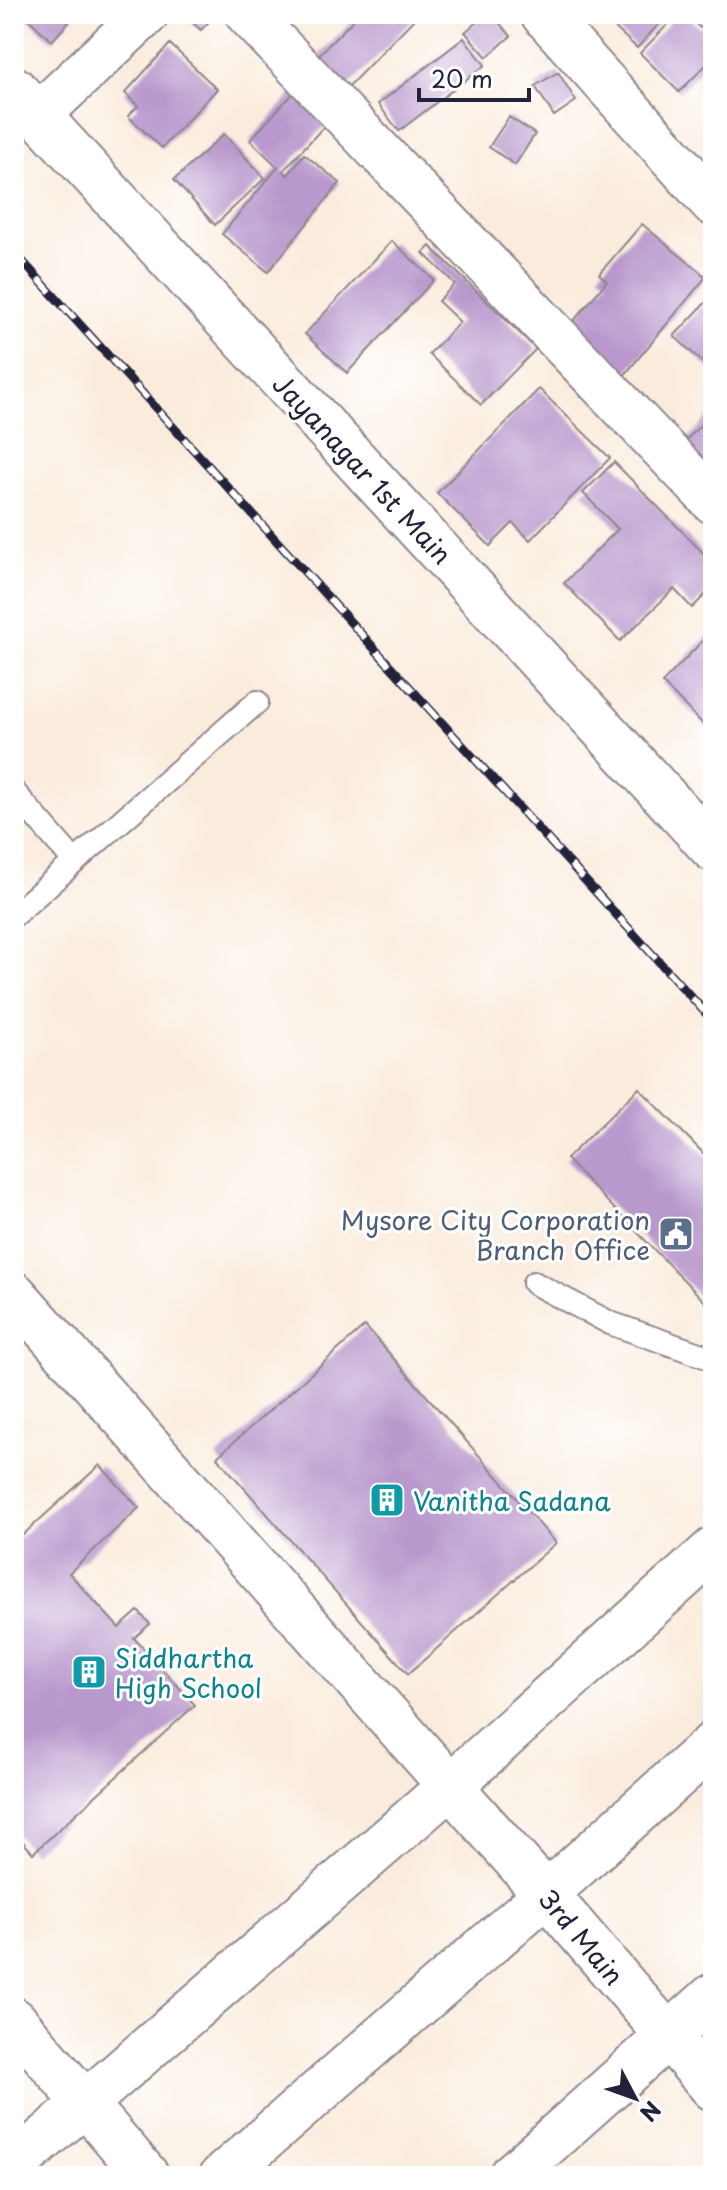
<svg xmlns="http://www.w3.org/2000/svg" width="727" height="2190" viewBox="0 0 727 2190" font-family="'Playpen Sans',sans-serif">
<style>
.building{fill:#b999cd}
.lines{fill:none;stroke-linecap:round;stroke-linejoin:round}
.service-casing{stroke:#8e878c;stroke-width:26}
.minor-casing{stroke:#8e878c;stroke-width:48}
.tertiary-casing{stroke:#8e878c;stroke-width:48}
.service{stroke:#fff;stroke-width:22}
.minor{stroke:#fff;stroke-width:44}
.tertiary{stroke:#fff;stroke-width:44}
.rail-casing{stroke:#22223b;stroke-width:9}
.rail{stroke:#fff;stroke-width:6;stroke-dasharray:18;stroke-linecap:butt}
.labels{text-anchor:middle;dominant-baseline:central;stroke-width:6;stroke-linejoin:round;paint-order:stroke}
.street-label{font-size:26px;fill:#22223b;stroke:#fff}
.service-label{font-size:26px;fill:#4e5e75;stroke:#fff;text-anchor:end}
.culture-label{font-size:26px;fill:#0d838f;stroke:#fff;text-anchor:start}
</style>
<rect width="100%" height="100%" fill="#fff"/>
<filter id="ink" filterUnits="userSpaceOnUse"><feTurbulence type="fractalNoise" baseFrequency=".0125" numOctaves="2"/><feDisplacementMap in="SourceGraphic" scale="16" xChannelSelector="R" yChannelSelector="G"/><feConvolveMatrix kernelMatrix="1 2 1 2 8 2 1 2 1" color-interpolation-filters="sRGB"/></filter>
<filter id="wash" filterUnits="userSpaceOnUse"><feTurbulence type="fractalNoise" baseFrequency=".006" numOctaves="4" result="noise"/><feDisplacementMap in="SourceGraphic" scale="32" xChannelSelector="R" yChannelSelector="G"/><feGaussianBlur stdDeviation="1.8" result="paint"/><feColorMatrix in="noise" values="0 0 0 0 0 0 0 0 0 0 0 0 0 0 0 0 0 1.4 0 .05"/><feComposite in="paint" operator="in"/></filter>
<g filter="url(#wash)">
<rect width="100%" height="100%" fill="#faecdd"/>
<g id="blocks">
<path class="building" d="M 23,14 L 76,14 L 52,41 Z
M 182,14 L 216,14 L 201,30 Z
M 359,14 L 417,16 L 345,90 L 314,60 Z
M 486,14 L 491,14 L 511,36 L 487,57 L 465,32 Z
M 600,14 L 668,14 L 637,48 Z
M 678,14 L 686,14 L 700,28 L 713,17 L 713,58 L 679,92 L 640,53 Z
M 464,38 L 485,65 L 399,131 L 378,104 Z
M 170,44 L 217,89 L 162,148 L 128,116 L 138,106 L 125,93 Z
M 558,72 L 576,101 L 554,116 L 535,86 Z
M 294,92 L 327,123 L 283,171 L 288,175 L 304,154 L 340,183 L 268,272 L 222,234 L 278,167 L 250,140 Z
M 509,117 L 535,134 L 515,165 L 489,147 Z
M 224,134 L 265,178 L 215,225 L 174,180 Z
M 642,224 L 706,277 L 613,389 L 557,341 L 607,281 L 599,274 Z
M 392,241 L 434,280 L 347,373 L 305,334 Z
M 430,246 L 536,349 L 481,405 L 429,354 L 460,322 L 438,301 L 455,284 L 423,253 Z
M 709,299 L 713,303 L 713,372 L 674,336 Z
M 539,389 L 610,458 L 530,540 L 513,523 L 490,546 L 437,493 Z
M 713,412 L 713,498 L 665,462 Z
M 614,462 L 713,563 L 713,587 L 692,608 L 674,589 L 620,641 L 564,583 L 618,529 L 583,493 Z
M 713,630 L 713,720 L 706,727 L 662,683 Z
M 639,1088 L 713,1163 L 713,1305 L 710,1307 L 566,1159 Z
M 365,1326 L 556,1543 L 408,1674 L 217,1457 Z
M 100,1465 L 139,1508 L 69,1573 L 119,1628 L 138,1611 L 150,1624 L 134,1638 L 195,1705 L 33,1853 L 14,1832 L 14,1543 Z"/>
</g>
</g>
<g filter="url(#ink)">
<use href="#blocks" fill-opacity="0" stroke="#8e878c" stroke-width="2"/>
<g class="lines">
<defs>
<path id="service" d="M 14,792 L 75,862
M 14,915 L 257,702
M 534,1283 L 610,1323 L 713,1359"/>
<path id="minor" d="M 248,14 L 713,501
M 543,14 L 713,203
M 37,116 L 146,14
M 14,1294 L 546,1894 L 713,2088
M 14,2020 L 147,2176
M 14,2165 L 449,1787 L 713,1550
M 222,2176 L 546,1894 L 713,1744
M 511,2176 L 713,1996"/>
<path id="tertiary" d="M 14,89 L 713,849"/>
</defs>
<use href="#service" class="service-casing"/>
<use href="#minor" class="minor-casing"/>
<use href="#tertiary" class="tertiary-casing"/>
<use href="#service" class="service"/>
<use href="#minor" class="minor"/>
<use href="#tertiary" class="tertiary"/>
<defs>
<path id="rail" d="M 14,252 L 713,1021"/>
</defs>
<use href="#rail" class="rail-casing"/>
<use href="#rail" class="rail"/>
</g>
</g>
<defs>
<symbol id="civic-square" viewBox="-11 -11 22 22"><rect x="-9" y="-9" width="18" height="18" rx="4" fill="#5c6f8a" stroke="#fff"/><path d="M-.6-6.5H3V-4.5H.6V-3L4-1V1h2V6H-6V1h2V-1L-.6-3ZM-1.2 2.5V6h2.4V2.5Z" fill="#fff"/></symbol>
<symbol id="building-square" viewBox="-11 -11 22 22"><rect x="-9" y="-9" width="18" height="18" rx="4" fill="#0f9aa8" stroke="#fff"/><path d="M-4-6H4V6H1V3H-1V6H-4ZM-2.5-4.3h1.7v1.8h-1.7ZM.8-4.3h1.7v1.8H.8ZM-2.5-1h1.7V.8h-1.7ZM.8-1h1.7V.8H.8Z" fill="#fff"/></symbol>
</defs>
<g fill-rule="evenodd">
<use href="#civic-square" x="656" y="1214" width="40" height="40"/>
<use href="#building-square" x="367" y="1480" width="40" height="40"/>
<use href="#building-square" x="69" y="1652" width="40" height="40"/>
</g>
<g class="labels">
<g class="street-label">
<text transform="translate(363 469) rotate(47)">Jayanagar 1st Main</text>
<text transform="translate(582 1937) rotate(50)">3rd Main</text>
</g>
<g class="service-label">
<text x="650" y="1219">Mysore City Corporation<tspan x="650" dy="30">Branch Office</tspan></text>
</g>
<g class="culture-label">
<text x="413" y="1500">Vanitha Sadana</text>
<text x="115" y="1657">Siddhartha<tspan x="115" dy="30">High School</tspan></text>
</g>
</g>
<rect width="727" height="2190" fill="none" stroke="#fff" stroke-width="48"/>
<g transform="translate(635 2098) rotate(131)" stroke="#ffffff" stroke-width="6" paint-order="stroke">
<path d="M0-6L14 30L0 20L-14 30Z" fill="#22223b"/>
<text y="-12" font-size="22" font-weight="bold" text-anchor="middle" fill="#22223b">N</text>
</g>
<path d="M419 88v12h110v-12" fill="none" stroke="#22223b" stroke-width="4"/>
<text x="431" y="88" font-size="24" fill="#22223b" stroke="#ffffff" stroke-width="6" paint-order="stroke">20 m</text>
</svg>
